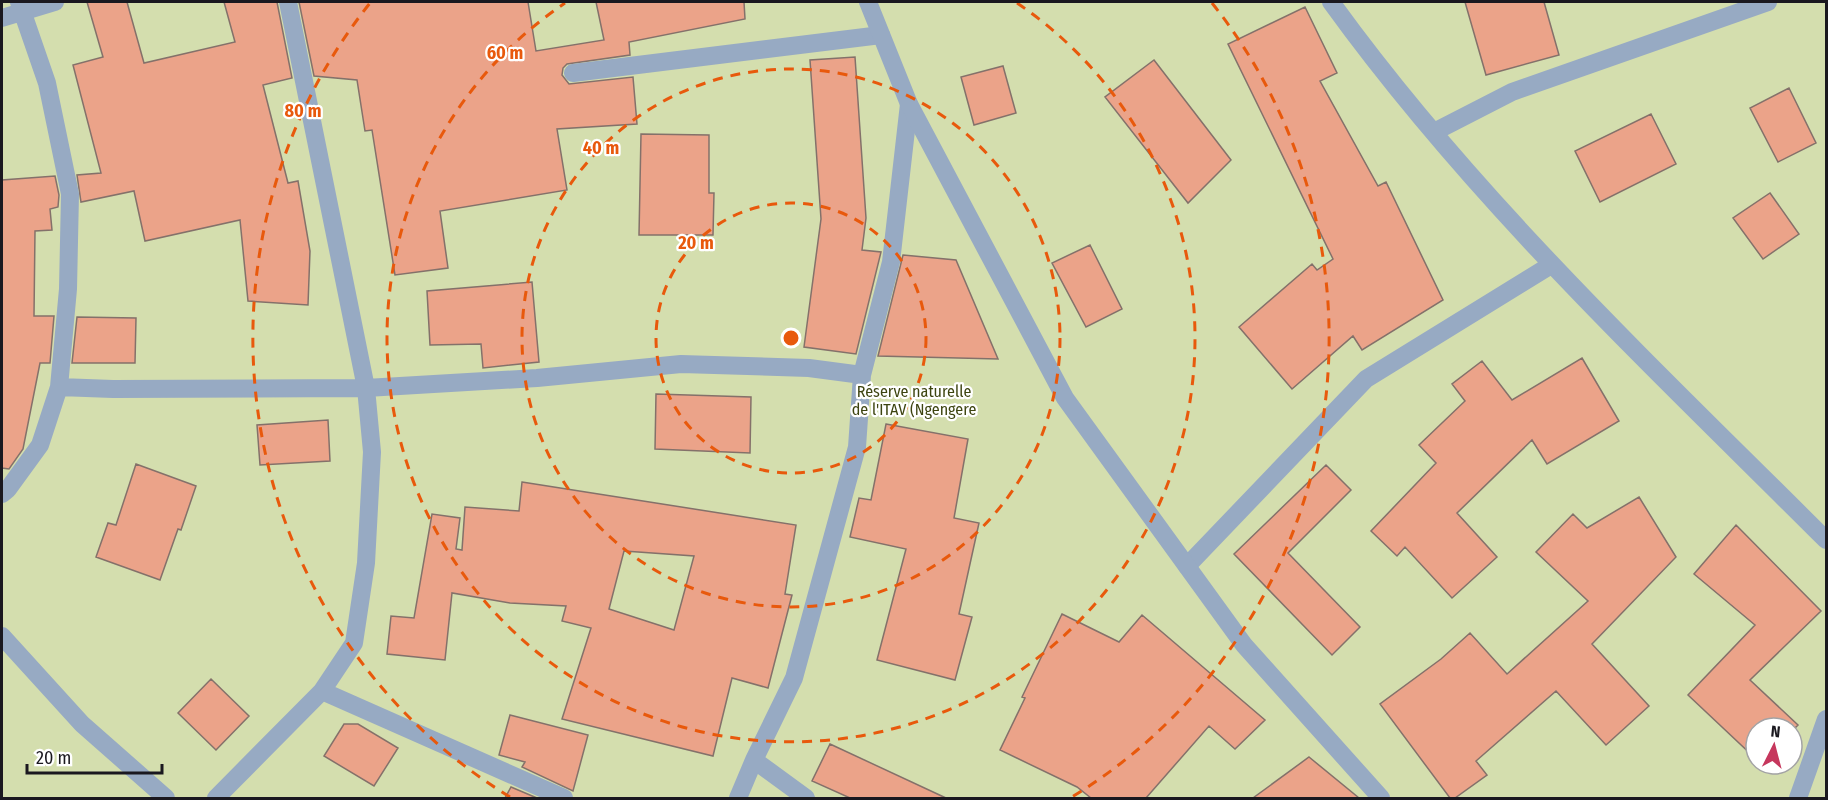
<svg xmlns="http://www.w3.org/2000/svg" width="1828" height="800" viewBox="0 0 1828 800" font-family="'Fira Sans Condensed',sans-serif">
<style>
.green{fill:#d4deae;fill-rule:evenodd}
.building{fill:#eba389;stroke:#84716a;stroke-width:1.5;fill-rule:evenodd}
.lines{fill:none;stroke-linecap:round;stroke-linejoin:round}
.service{stroke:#97aac3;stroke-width:18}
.minor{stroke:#97aac3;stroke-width:18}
.tertiary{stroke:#97aac3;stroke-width:18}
.ring{fill:none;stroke:#e8590c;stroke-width:3;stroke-dasharray:10 8}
.labels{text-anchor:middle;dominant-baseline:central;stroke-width:4.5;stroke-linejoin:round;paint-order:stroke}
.park-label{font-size:16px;fill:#3d4410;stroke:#fff}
.centre{fill:#e8590c;stroke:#fff;stroke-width:3}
.ring-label{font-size:18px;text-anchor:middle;font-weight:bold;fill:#e8590c;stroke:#fff;stroke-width:4.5;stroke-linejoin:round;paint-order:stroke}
</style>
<rect width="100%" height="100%" fill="#f2effe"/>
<path class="green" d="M 2,2 L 1826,2 L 1826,798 L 2,798 ZM 1756,728 L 1792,728 L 1792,764 L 1756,764 Z"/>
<path class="building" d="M 87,2 L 127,2 L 144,63 L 235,42 L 224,2 L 277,2 L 292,78 L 263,85 L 288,183 L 298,181 L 310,251 L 308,305 L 248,301 L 240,220 L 145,241 L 134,191 L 81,202 L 77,175 L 101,173 L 73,65 L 103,57 Z
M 299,2 L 528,2 L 536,51 L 604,40 L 596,2 L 744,2 L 745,19 L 629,42 L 630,55 L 567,64 L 563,68 L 562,75 L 569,84 L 633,77 L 637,124 L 557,129 L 567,190 L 440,211 L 448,268 L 395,275 L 372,130 L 365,131 L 357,80 L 314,76 Z
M 1465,2 L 1544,2 L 1559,55 L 1486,75 Z
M 1305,7 L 1337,73 L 1320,81 L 1378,186 L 1386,182 L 1443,300 L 1362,350 L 1353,336 L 1292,389 L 1239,327 L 1312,264 L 1317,270 L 1333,259 L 1228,44 Z
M 855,57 L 866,218 L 862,250 L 881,252 L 856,354 L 804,347 L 821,219 L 810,60 Z
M 1154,60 L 1231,160 L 1188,203 L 1105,97 Z
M 1003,66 L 1016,113 L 974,125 L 961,77 Z
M 1789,88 L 1816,143 L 1778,162 L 1750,108 Z
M 1651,114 L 1676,164 L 1600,202 L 1575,151 Z
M 641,134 L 709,135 L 709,193 L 714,193 L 713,235 L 639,235 Z
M 55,176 L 59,195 L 58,207 L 50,209 L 52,230 L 35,231 L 34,316 L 54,316 L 50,363 L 40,363 L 23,449 L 9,469 L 2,468 L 2,180 Z
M 1770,193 L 1799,234 L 1763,259 L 1733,218 Z
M 1090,245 L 1122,309 L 1086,327 L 1052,263 Z
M 903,255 L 956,260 L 998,359 L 878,356 Z
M 532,282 L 539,362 L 483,368 L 481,344 L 430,345 L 427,291 Z
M 77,317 L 136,318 L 135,363 L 72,363 Z
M 1582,358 L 1619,421 L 1547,464 L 1532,440 L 1457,513 L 1497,557 L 1452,598 L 1405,547 L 1397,556 L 1371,531 L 1436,463 L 1419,445 L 1465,401 L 1452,384 L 1482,361 L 1512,400 Z
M 656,394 L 751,397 L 750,453 L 655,449 Z
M 328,420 L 330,461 L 260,465 L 257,425 Z
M 886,424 L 968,439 L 954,518 L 979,523 L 959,614 L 972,617 L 955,680 L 877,660 L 906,549 L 850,537 L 859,498 L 871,500 Z
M 136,464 L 196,486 L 181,530 L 178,529 L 160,580 L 96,557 L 108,523 L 116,525 Z
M 1326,465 L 1351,490 L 1288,553 L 1360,627 L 1332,655 L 1234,554 Z
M 522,482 L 796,525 L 785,594 L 792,595 L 768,688 L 732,678 L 713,756 L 562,719 L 591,628 L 562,621 L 566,606 L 510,603 L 452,593 L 445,660 L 387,654 L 391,616 L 414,618 L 432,514 L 460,518 L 456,549 L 462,550 L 465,507 L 519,511 ZM 624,551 L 694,556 L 674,630 L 609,609 Z
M 1639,497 L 1676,557 L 1592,644 L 1649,706 L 1606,745 L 1556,691 L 1476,761 L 1487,775 L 1455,798 L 1450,798 L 1380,704 L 1441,659 L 1470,633 L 1507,674 L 1588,601 L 1536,552 L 1573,514 L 1587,528 Z
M 1736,525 L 1821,611 L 1750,680 L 1798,725 L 1792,731 L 1792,728 L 1756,728 L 1756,759 L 1688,695 L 1755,625 L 1694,574 Z
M 1062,614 L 1119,642 L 1142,615 L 1265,720 L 1235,749 L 1209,726 L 1146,798 L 1091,798 L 1077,787 L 1000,750 L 1025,698 L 1022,697 Z
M 211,679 L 249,716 L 216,750 L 178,713 Z
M 510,715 L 588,735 L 573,791 L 522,767 L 525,762 L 499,755 Z
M 344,724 L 358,724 L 398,748 L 374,786 L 324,756 Z
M 830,744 L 946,798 L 850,798 L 812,781 Z
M 1309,757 L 1359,798 L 1253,798 Z
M 511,787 L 537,798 L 505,798 Z"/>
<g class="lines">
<path class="service" d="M 573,73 L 881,35"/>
<path class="minor" d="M 1331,2 C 1474,200 1654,368 1826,540
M 2,18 L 55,2
M 1434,132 L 1512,92 L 1768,2
M 59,387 L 113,389 L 366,388 L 537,378 L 681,364 L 809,368 L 862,375
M 2,494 L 8,489 L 40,445 L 59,387 L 68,289 L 70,194 L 47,83 L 19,2
M 1187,566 L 1366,379 L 1551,265
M 2,636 L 82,724 L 166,798
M 322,691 L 564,798
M 754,760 L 806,798
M 216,798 L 322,691 L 354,643 L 366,563 L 372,452 L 366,388 L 288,2
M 738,798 L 754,760 L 794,678 L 857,447 L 862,375 L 891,262 L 909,104
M 1798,798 L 1826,719"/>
<path class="tertiary" d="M 868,2 L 909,104 L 1065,398 L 1244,645 L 1381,798"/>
</g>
<g class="ring">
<circle cx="791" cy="338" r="135"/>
<circle cx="791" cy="338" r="269"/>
<path d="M1017 3A404 404 0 1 1 565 3"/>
<path d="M510 797A538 538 0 0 1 370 3M1212 3A538 538 0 0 1 1072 797"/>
</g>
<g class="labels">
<g class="park-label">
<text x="914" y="391">Réserve naturelle<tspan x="914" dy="18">de l'ITAV (Ngengere</tspan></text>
</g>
</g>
<circle cx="791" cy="338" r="9" class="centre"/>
<g class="ring-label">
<text x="505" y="59">60 m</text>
<text x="303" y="117">80 m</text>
<text x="601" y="154">40 m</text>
<text x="696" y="249">20 m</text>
</g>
<rect width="1828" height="800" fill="none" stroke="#1a181f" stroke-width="6"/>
<g transform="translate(1774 746) rotate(6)"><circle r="28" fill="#ffffff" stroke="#a3a3a5" stroke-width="1.5"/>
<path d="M0-4.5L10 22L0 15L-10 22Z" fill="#c6375d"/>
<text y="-9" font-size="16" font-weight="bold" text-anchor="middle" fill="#1a181f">N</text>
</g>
<path d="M27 764v9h135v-9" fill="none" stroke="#1a181f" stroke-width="3"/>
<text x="36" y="764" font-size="18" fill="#1a181f" stroke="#ffffff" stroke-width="4.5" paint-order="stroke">20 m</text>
</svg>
